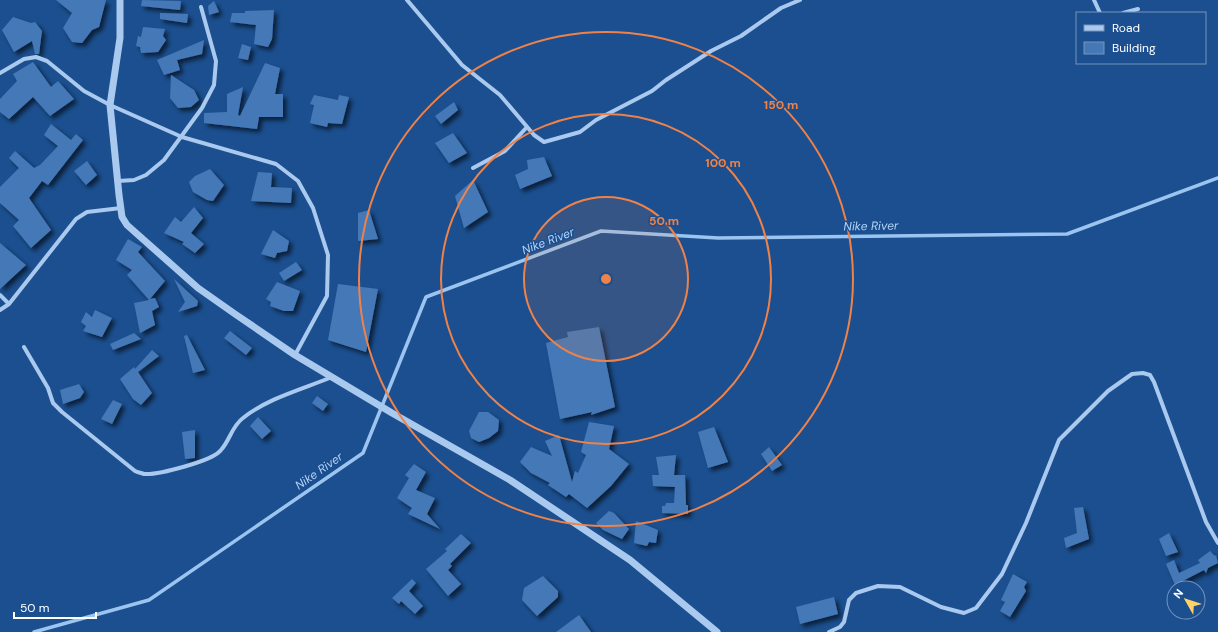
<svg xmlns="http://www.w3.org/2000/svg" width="1218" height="632" viewBox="0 0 1218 632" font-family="'DM Sans',sans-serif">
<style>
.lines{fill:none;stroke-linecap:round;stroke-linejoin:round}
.stream{stroke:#9cc4f0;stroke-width:3.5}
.building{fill:#4478b7;filter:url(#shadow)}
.minor{stroke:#a9c9ee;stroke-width:4}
.tertiary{stroke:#a9c9ee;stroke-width:7}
.ring{fill:none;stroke:#ee8249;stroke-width:2}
.labels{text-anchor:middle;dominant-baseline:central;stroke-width:3;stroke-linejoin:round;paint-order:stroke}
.water-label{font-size:12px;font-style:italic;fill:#b5d3f5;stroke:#1b4f8f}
.centre{fill:#ee8249;stroke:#1b4f8f;stroke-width:2}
.ring-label{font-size:12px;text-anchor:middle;font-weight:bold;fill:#ee8249;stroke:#1b4f8f;stroke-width:3;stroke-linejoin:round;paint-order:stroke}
</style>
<defs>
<filter id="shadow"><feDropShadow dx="3.5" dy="3.5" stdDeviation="2" flood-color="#0009"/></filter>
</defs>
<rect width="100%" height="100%" fill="#1b4f8f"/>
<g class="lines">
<path class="stream" d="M 34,632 L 149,600 L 363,453 L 426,297 L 601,231 L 718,238 L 1067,234 L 1218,178"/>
</g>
<path class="building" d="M 56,0 L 106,0 L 99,27 L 92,30 L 82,43 L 72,42 L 63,28 L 72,13 Z
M 142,0 L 181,1 L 180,10 L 141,6 Z
M 214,1 L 219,12 L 209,15 L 208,6 Z
M 274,10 L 272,39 L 268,47 L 254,44 L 256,25 L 230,22 L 232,13 L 245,13 L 245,11 Z
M 160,13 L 188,14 L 187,23 L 160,19 Z
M 13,17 L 31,23 L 35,22 L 42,31 L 39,54 L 35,54 L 32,41 L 14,52 L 2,30 Z
M 143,27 L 165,29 L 163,36 L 166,40 L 158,52 L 141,53 L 140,47 L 136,46 L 138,36 L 141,37 Z
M 204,40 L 202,54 L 177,60 L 180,70 L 164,75 L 157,60 Z
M 242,44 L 251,47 L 248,60 L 238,58 Z
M 33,62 L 51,87 L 58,81 L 74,99 L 50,116 L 33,97 L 9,119 L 0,112 L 0,99 L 17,81 L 13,74 Z
M 265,63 L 280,68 L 275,94 L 283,94 L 283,117 L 259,117 L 257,129 L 204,123 L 204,113 L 227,112 L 227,94 L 243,87 L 238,115 L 240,116 Z
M 171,75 L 194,90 L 199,100 L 191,107 L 178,108 L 170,98 Z
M 314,95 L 338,100 L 339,95 L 349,97 L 342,124 L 328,123 L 327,127 L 310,123 L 314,105 L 310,104 Z
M 454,102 L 458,110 L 441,124 L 435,116 Z
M 51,124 L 71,140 L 76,134 L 83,140 L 48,185 L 42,181 L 29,198 L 51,230 L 31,248 L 13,226 L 19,220 L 0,203 L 0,187 L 19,168 L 9,158 L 15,151 L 34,168 L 40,165 L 58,146 L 44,135 Z
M 453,133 L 467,153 L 449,163 L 435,143 Z
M 544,157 L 552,176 L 520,189 L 515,175 L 528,169 L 527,160 Z
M 87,161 L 97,175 L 86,185 L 74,171 Z
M 210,169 L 224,185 L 213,201 L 207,200 L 193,192 L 189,182 L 195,176 Z
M 258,172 L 272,173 L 271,187 L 292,188 L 291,203 L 251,201 Z
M 473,180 L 488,212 L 464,228 L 455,196 Z
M 194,207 L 203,218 L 191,233 L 204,244 L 195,253 L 182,244 L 184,242 L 164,233 L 175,217 L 181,222 Z
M 369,210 L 378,239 L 358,241 L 358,213 Z
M 273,230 L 289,241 L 287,251 L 277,253 L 275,258 L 261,254 Z
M 128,239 L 142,247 L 138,252 L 165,281 L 150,299 L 155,298 L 159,307 L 152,311 L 155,325 L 140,333 L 134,303 L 149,300 L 127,275 L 132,270 L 116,260 Z
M 0,243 L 26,265 L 0,289 Z
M 296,262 L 302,270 L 284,281 L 279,273 Z
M 174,279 L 198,301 L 197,306 L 178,312 L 185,302 Z
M 277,282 L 300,291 L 293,311 L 284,311 L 270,306 L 271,302 L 266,299 Z
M 338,284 L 378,289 L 366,352 L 328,340 Z
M 95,310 L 112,318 L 102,337 L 83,331 L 86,326 L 81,322 L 86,312 L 92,317 Z
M 599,327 L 615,407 L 591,415 L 592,412 L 560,419 L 546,343 L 568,337 L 567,332 Z
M 230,331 L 252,348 L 246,355 L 224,338 Z
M 134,333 L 141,339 L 113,350 L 110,344 Z
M 187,335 L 205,370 L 193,373 L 184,336 Z
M 152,350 L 159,356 L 138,372 L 152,393 L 141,405 L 133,399 L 120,379 L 134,367 L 135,369 Z
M 79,384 L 84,392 L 80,398 L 63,404 L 60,390 Z
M 317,396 L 328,404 L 323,411 L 312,403 Z
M 113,400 L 122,404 L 112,424 L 101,419 Z
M 479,412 L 488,412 L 499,420 L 498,431 L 489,438 L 479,442 L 471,438 L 469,431 Z
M 258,417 L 271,431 L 262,439 L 250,426 Z
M 589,422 L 614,426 L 609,449 L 629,464 L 611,486 L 587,508 L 569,494 L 566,497 L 548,485 L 550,483 L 531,473 L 520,462 L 531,447 L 552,456 L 545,441 L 559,435 L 572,482 L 575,471 L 578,473 L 586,455 L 581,452 Z
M 714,427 L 728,462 L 708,468 L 698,432 Z
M 195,430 L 195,458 L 185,459 L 182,432 Z
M 769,447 L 782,465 L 772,471 L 761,454 Z
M 676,455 L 674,475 L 685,475 L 686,505 L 688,505 L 688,514 L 662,513 L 662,506 L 665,506 L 666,503 L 674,503 L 675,487 L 653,486 L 652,475 L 659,475 L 656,457 Z
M 414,464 L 426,472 L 416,490 L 435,498 L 427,514 L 440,529 L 408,514 L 412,508 L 397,498 L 409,478 L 405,475 Z
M 1083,507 L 1089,539 L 1066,548 L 1064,538 L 1077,533 L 1074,508 Z
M 609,511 L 614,513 L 629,529 L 622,539 L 603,530 L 596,523 Z
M 636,521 L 658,530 L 656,543 L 649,542 L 647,546 L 634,543 Z
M 1169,533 L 1178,552 L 1166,556 L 1159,539 Z
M 461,534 L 471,543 L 450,564 L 452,566 L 448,570 L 461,584 L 448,596 L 426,569 L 447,551 L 445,549 Z
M 1210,551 L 1215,556 L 1216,555 L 1218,563 L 1208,568 L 1206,573 L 1204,570 L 1175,585 L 1166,564 L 1174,560 L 1179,573 L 1200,563 L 1198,560 Z
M 1013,574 L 1027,582 L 1024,587 L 1026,591 L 1010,617 L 1000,611 L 1005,602 L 1001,600 Z
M 543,576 L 558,591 L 558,597 L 537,616 L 522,600 L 524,588 Z
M 412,579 L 416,583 L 409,591 L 423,606 L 415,614 L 401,601 L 399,604 L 392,598 Z
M 834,597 L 838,614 L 800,624 L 796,607 Z
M 579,615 L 591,632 L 556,632 Z"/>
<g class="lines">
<path class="minor" d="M 407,0 L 462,65 L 500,95 L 534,135 L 544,142 L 580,132 L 596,120 L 652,91 L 666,80 L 711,51 L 741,36 L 781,8 L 800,0
M 1094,0 L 1100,13
M 1123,13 L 1138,9
M 0,73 L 24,59 L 36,57 L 47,61 L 84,91 L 110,105 L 182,137 L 276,164 L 298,181 L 313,208 L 328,255 L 327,296 L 295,355
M 473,168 L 505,151 L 527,127
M 118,181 L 134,180 L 146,175 L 164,160 L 202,108 L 214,85 L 216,61 L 201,7
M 0,295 L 9,304
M 0,310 L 9,304 L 76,219 L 87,212 L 121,208
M 24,347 L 48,388 L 53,403 L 62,412 L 135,471 C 137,472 141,473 144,474 C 158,475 213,461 221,450 C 230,440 232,426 243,418 C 268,398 303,389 332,377
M 829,632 L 840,627 L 844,622 L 849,600 L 856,593 L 878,586 L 900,587 L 941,607 L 964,613 L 976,608 L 1002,574 L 1026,523 L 1059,440 L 1108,391 L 1132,374 L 1143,373 L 1150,375 L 1154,382 L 1206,522 L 1218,543"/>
<path class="tertiary" d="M 120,0 L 120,38 L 110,105 L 119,195 L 122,217 L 127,225 L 198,288 L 235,314 L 295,355 L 392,413 L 510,480 L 630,560 L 717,632"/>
</g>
<circle cx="606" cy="279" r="82" fill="#ee8249" fill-opacity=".12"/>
<g class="ring">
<circle cx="606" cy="279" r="82"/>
<circle cx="606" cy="279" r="165"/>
<circle cx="606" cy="279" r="247"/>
</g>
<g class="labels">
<g class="water-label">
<text transform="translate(871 226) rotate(-1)">Nike River</text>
<text transform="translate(548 241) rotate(-21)">Nike River</text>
<text transform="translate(319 471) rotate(-35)">Nike River</text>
</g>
</g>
<circle cx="606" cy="279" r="6" class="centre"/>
<g class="ring-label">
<text x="781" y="109">150 m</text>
<text x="723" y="167">100 m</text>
<text x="664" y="225">50 m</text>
</g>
<rect x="1076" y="12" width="130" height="52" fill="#1b4f8f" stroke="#7695bc"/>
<rect x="1084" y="25" width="20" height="6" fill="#a9c9ee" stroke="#7695bc"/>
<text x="1112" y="32" font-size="12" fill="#ffffff">Road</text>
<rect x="1084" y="42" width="20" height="12" fill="#4478b7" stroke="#7695bc"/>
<text x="1112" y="52" font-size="12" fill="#ffffff">Building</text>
<g transform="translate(1186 600) rotate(309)"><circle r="19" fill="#1b4f8f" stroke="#7695bc"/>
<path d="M0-3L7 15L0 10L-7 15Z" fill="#ffd166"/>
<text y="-6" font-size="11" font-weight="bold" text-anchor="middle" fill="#ffffff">N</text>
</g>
<path d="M14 612v6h82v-6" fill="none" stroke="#ffffff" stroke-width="2"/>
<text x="20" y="612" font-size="12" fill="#ffffff" stroke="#1b4f8f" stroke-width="3" paint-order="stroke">50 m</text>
</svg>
